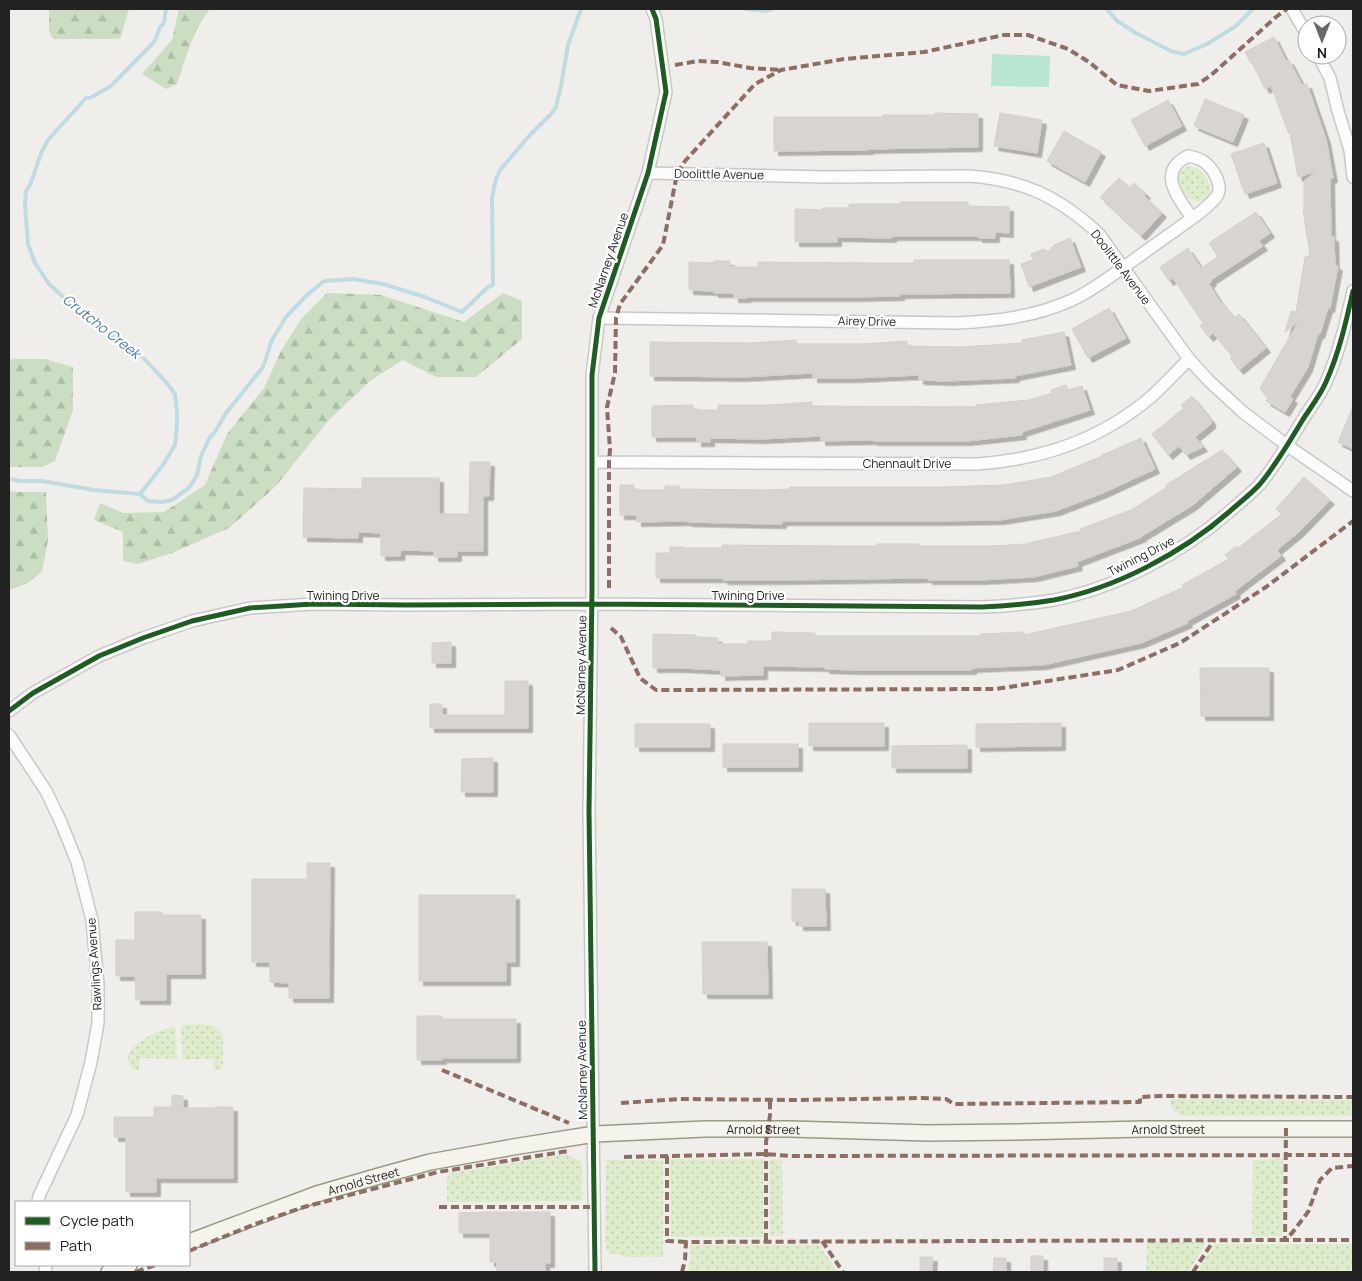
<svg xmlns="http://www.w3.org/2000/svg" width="1362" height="1281" viewBox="0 0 1362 1281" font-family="Manrope,sans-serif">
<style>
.grass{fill:url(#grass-dots)}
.forest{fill:url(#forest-firs)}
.pitch{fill:#b7e6d2}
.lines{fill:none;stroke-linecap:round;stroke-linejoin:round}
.stream{stroke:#bfdbe3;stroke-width:4}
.building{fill:#d7d4d2;stroke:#d3d0cc;filter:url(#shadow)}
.street-casing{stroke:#c9c8c7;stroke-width:14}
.secondary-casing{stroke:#999a82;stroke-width:18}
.street{stroke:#fdfcfc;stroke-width:11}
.secondary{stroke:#f4f4ed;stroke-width:15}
.quiet{stroke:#8d6e63;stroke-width:4;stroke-dasharray:8 4;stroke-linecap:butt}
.cycleway-casing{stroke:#fff;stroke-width:8}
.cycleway{stroke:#1b5e20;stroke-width:5}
.labels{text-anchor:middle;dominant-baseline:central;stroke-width:4.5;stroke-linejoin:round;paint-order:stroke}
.street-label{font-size:12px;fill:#222;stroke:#fff}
.water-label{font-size:14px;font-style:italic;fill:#4a7aab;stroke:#fff}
</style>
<defs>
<pattern id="grass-dots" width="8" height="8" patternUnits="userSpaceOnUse" patternTransform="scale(1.25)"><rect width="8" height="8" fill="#ddeccb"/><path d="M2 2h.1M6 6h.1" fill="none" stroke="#bdcaae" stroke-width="1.8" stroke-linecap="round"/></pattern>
<pattern id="forest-firs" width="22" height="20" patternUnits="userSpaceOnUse" patternTransform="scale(1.25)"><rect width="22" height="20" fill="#cbdec1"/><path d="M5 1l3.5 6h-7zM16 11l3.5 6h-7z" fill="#aebea6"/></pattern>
<filter id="shadow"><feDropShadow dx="4.5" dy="4.5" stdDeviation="0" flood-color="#0004"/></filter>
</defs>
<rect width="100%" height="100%" fill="#f0eeeb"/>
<path class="grass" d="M 1189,166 C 1202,167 1214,184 1209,196 C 1207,199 1203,201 1199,201 C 1185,202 1181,186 1178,176 L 1183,170 Z
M 181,1025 C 194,1025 220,1020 223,1038 C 223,1042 223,1047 223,1050 C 223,1057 224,1064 221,1070 L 214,1070 L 214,1059 L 183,1059 Z
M 175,1026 L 177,1059 L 140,1058 L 139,1070 L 134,1070 C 111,1048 160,1031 175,1026 Z
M 1170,1099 L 1353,1100 L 1353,1116 L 1180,1116 L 1171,1107 Z
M 566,1154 L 580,1160 L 582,1166 L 582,1201 L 447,1202 L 447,1178 L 451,1173 Z
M 1283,1158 L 1282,1236 L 1252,1237 L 1253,1160 Z
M 670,1159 L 763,1159 L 763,1237 L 671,1237 Z
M 782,1159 L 783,1236 L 770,1236 L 769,1160 Z
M 606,1160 L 663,1160 L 663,1257 L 628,1257 L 609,1253 L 606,1247 L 605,1240 Z
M 1147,1242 L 1203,1242 L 1205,1245 L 1188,1272 L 1146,1272 Z
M 1215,1244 L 1353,1244 L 1353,1272 L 1197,1272 Z
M 690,1245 L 819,1245 L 838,1272 L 688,1272 L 690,1261 Z"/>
<path class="forest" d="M 49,9 L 129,9 L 120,39 L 53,39 L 49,31 Z
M 179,9 L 210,9 C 192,32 186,57 177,84 L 166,89 L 142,74 L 172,40 Z
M 327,293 L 381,295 L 464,322 L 503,293 L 522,301 L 522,339 L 476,377 L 436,377 L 403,360 L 370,381 L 329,420 L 275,487 L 229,528 L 172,553 L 138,564 L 123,561 L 123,532 L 94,520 L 100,503 L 123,513 L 164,512 L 205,485 L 227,434 L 264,388 L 281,351 L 301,319 Z
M 9,359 L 45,359 L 73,367 L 73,410 L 55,461 L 42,467 L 9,467 Z
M 9,491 L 17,492 L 46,492 L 48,540 L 42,572 L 26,584 L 9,590 Z"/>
<path class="pitch" d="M 992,54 L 1050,56 L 1049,87 L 991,86 Z"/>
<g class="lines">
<path class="stream" d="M 746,9 L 766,11 L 772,9
M 1107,9 L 1117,21 L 1136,33 L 1171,51 L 1184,54 L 1207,44 L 1236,26 L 1253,9
M 9,479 L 21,481 L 42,481 L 94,490 L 140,494
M 140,494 L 148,501 L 162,502 L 172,500 L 186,490 L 191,485 L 197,475 L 201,456 L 210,437 L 215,432 L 226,413 L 263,367 L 272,340 L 286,317 L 307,295 L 324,281 L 353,279 L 383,284 L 425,297 L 462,312 L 488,287 L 493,285 L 492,197 L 496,179 L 500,170 L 530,135 L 551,114 L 556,107 L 561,86 L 568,45 L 581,9
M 140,494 L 163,465 L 175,445 L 177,424 L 177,412 L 175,394 L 166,382 L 137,351 L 90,321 L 49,284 L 35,263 L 28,244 L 25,205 L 26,191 L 30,185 L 42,151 L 48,140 L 86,98 L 90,98 L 111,86 L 153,43 L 156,38 L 160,27 L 164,23 L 166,9"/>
</g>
<path class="building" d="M 1274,37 L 1286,61 L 1289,60 L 1302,85 L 1307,84 L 1326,139 L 1333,178 L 1330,179 L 1331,237 L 1334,237 L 1335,266 L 1338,266 L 1330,308 L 1328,308 L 1320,334 L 1318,334 L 1308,367 L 1290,397 L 1293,399 L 1285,412 L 1266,401 L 1268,399 L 1260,388 L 1299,321 L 1285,332 L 1291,311 L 1296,312 L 1305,257 L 1310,256 L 1303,210 L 1304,210 L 1304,181 L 1317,171 L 1298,177 L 1290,133 L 1289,134 L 1271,86 L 1265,89 L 1252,63 L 1251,63 L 1245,52 Z
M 1205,99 L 1244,115 L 1233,142 L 1194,126 Z
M 1168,100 L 1182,126 L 1145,146 L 1131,120 Z
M 935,113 L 978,114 L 978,147 L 869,149 L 869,150 L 774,151 L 774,117 L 883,117 L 883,115 L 935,115 Z
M 1000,113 L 1042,120 L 1037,153 L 994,146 Z
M 1064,131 L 1101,152 L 1085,182 L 1047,161 Z
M 1264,143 L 1277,183 L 1245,194 L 1231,154 Z
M 1119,178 L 1130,188 L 1134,183 L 1146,194 L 1144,196 L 1162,213 L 1141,236 L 1100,197 Z
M 901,202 L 968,202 L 968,206 L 1009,207 L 1009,233 L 995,232 L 995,238 L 978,238 L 978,236 L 892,236 L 892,238 L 837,237 L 837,242 L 795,242 L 795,209 L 822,210 L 823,208 L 849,208 L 849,204 L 901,204 Z
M 1256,212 L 1270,233 L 1259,241 L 1263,246 L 1211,280 L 1212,281 L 1209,284 L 1219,300 L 1234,318 L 1239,314 L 1266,348 L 1239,370 L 1230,358 L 1232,356 L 1213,333 L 1209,337 L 1200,326 L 1203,323 L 1173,278 L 1169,281 L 1160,267 L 1188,248 L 1201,268 L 1218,257 L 1209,243 Z
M 1070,238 L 1081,267 L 1029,287 L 1021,264 L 1033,260 L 1031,254 L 1044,249 L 1048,252 L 1054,245 Z
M 914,260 L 1009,260 L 1010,293 L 900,294 L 900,296 L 857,297 L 747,297 L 747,298 L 734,298 L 734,293 L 714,293 L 714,291 L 689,290 L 689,262 L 714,263 L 714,261 L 730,261 L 730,267 L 758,267 L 758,262 L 870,263 L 914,263 Z
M 1109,308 L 1126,338 L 1088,358 L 1072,329 Z
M 1064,332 L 1071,365 L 1015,376 L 1015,378 L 948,381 L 919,380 L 919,375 L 856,378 L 813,378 L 813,373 L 743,377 L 650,376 L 650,342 L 750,343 L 796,340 L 797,344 L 864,344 L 907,341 L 907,346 L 961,347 L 1023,343 L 1022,340 Z
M 1066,385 L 1068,390 L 1082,386 L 1090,410 L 1022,432 L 1022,435 L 967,441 L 873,441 L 873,440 L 821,441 L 821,436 L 761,439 L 710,438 L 710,442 L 697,442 L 697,437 L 652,437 L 652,406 L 693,405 L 693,410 L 718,410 L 718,405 L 769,405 L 812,402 L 812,406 L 976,407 L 976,405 L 1029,400 L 1052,393 L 1051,390 Z
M 1192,396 L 1211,420 L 1211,424 L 1195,437 L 1203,447 L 1186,455 L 1179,446 L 1168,455 L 1152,434 L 1184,408 L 1181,405 Z
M 1353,407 L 1353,449 L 1338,442 Z
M 1141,438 L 1155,469 L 1103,493 L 1056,511 L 1000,520 L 940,521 L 782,521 L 782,524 L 769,524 L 687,522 L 687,521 L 637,522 L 637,515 L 620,515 L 620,485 L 634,485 L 634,490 L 665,490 L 665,486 L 679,486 L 679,489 L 766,490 L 790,489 L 790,487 L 942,487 L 1004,485 L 1051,477 L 1102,456 L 1102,455 Z
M 1222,450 L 1237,467 L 1193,505 L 1142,536 L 1142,537 L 1077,562 L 1078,566 L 1034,577 L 981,580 L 928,580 L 928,578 L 786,580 L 723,580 L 723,578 L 656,578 L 656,553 L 670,553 L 670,547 L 685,547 L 685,548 L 722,548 L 722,545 L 835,546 L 876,546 L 876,544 L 919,544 L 919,546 L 992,546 L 1025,544 L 1042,540 L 1081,531 L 1080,529 L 1131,510 L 1166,488 L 1166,485 Z
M 470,462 L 490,462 L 489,496 L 483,496 L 483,551 L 457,551 L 457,557 L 434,557 L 434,551 L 401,550 L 400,556 L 381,556 L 381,533 L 358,532 L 358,538 L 303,537 L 304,488 L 362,489 L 362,478 L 439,478 L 439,514 L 469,514 Z
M 1304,477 L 1330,500 L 1299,532 L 1277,550 L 1281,556 L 1235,591 L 1236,594 L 1187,621 L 1188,623 L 1141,643 L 1043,665 L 972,668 L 972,670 L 855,670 L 825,669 L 825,667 L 763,666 L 763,675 L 721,676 L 721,670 L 682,668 L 653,668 L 653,634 L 696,635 L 696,637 L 718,638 L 718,644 L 748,644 L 748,641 L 772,641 L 772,632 L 815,633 L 815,636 L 981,636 L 981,634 L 1024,632 L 1024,635 L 1131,611 L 1184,587 L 1182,585 L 1229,559 L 1225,555 L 1236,546 L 1238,548 L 1282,514 L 1276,509 Z
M 451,642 L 451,663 L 432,663 L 432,643 Z
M 1200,668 L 1269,668 L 1269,716 L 1201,716 Z
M 505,681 L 528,681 L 528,728 L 430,728 L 430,704 L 442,704 L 442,715 L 505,715 Z
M 809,723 L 884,723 L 884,746 L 809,746 Z
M 1061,723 L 1061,746 L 976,747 L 976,724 Z
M 635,724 L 710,724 L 710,747 L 635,747 Z
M 723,744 L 798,744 L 798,767 L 723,767 Z
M 967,745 L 967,768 L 892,768 L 892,746 Z
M 493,758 L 493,792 L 461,792 L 462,759 Z
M 307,863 L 330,863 L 329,998 L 289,998 L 289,983 L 270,982 L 270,962 L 252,962 L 252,879 L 307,879 Z
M 792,889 L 825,889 L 826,926 L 799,926 L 799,921 L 792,921 Z
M 419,895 L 515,895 L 515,962 L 506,962 L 506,981 L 419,981 Z
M 135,912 L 162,912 L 162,915 L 201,915 L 201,974 L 166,974 L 166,1000 L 136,1000 L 135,976 L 116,976 L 116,940 L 135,940 Z
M 702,942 L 767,942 L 768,994 L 703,994 Z
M 417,1016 L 442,1016 L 442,1019 L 516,1019 L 516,1058 L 442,1058 L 442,1060 L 417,1060 Z
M 172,1095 L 183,1096 L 183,1108 L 216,1108 L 216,1107 L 233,1107 L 233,1178 L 156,1178 L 156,1192 L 126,1192 L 126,1137 L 114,1137 L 114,1117 L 154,1117 L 154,1107 L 172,1107 Z
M 490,1212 L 550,1212 L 550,1263 L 545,1263 L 545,1272 L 497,1272 L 497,1262 L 490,1262 L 490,1233 L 459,1233 L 459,1213 Z
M 1031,1256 L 1043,1256 L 1043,1272 L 1031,1272 Z
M 920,1257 L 933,1257 L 932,1272 L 920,1272 Z
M 994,1258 L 1006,1258 L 1006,1272 L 993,1272 Z
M 1104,1258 L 1117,1258 L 1117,1272 L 1104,1272 Z"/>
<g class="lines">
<defs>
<path id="street" d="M 1292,9 L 1307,35
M 1318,55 L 1330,78 L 1338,111 L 1350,150 L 1353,177
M 648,173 L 826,177 L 969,176 C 1024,180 1059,197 1099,234 L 1189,359 L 1209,381 L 1244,413 L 1288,446 L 1353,491
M 599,318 L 957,323 C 998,321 1034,317 1072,300 C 1087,293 1100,284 1114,274 C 1134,260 1153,246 1173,232 C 1185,223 1208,209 1217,196 C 1224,185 1212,167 1203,161 C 1198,158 1193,157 1188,156 C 1156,172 1178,197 1192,218
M 593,462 L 978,464 C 1043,459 1100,440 1151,397 C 1164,385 1176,372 1189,359
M 9,711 L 33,693 L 99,656 L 143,638 L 192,621 L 250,608 L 313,604 L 407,605 L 592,604 L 982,607 C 1006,606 1030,604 1054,600 C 1116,588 1182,553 1229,512 C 1239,503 1251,494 1260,484 C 1276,465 1289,442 1302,421 C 1310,408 1320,396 1326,382 C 1339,353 1346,322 1353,291
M 9,735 L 46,791 L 60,820 L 77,862 L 92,920 L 98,984 L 98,1023 L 91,1062 L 77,1115 L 39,1196 L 38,1202
M 45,1265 L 46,1272
M 595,1272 L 589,811 L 592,590 L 592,375 L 599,318 L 648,173 L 666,92 L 656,19 L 652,9"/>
<g id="secondary">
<path id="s1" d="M 189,1242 L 317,1194 L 379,1176 L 430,1162 L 513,1147 L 595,1134 L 705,1129 L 790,1129 L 928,1133 L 1017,1132 L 1144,1129 L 1353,1129"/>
<path d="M 109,1272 L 129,1265"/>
</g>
</defs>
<use href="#street" class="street-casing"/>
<use href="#secondary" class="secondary-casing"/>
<use href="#street" class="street"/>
<use href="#secondary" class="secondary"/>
<path class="quiet" d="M 675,65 L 698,61 L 717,62 L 750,68 L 781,70
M 609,588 L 609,462 L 610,450 L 607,407 L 615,373 L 616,318 L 620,304 L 663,245 L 677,174 L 685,161 L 755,84 L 781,70 L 844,59 L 924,52 L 1004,35 L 1028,35 L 1068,49 L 1089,62 L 1117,85 L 1149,91 L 1198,84 L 1210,76 L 1276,17 L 1287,9
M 611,628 L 621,637 L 640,678 L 656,690 L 996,689 L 1118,670 L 1180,643 L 1266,587 L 1353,521
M 442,1070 L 569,1123
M 621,1103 L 679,1099 L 797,1100 L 922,1098 L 946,1099 L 954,1104 L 1140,1102 L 1140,1097 L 1161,1096 L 1353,1097
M 1286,1128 L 1285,1240 L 1353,1240
M 667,1156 L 667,1241 L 686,1242
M 624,1157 L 766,1154 L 790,1156 L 1353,1155
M 439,1207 L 594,1207
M 766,1241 L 766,1142 L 770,1115 L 770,1100
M 822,1241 L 843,1272
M 189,1251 L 255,1224 L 304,1207 L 438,1172 L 568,1151
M 136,1272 L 155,1265
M 682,1272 L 685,1260 L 686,1242 L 1285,1240 L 1292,1233 L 1308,1212 L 1320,1180 L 1332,1168 L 1353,1166
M 1193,1272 L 1214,1240"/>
<defs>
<path id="cycleway" d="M 9,711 L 33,693 L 99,656 L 143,638 L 192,621 L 250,608 L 313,604 L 407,605 L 592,604 L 982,607 C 1006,606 1030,604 1054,600 C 1116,588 1182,553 1229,512 C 1239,503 1251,494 1260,484 C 1276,465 1289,442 1302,421 C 1310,408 1320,396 1326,382 C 1339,353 1346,322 1353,291
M 595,1272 L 589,811 L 592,590 L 592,375 L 599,318 L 648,173 L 666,92 L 656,19 L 652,9"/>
</defs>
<use href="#cycleway" class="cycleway-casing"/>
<use href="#cycleway" class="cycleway"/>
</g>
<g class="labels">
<g class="street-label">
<text transform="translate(719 174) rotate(1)">Doolittle Avenue</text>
<text transform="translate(608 260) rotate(-71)">McNarney Avenue</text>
<text transform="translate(1121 267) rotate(53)">Doolittle Avenue</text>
<text transform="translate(867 321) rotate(1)">Airey Drive</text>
<text x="907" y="463">Chennault Drive</text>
<text transform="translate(1141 556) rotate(-27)">Twining Drive</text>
<text x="343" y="595">Twining Drive</text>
<text x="748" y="595">Twining Drive</text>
<text transform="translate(581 665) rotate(-89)">McNarney Avenue</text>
<text transform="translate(94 964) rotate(-94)">Rawlings Avenue</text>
<text transform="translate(582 1070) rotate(-91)">McNarney Avenue</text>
<text stroke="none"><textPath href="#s1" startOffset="590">Arnold Street</textPath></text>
<text stroke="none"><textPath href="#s1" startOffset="995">Arnold Street</textPath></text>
<text stroke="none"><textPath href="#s1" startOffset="185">Arnold Street</textPath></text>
</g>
<g class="water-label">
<text transform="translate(102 326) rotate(38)">Crutcho Creek</text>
</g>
</g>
<rect width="1362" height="1281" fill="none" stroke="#222222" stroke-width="20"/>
<rect x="15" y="1201" width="175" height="65" fill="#ffffff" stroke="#a7a7a7"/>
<rect x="25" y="1217" width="25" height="8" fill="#1b5e20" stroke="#a7a7a7"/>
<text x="60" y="1226" font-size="15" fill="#222222">Cycle path</text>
<rect x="25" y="1242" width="25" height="8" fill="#8d6e63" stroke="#a7a7a7"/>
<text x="60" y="1251" font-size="15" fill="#222222">Path</text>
<g transform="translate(1322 40) rotate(180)"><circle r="24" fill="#ffffff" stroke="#a7a7a7"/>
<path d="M0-4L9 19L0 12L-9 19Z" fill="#6a6968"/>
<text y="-8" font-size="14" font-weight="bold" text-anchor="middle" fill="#222222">N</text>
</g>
</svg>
